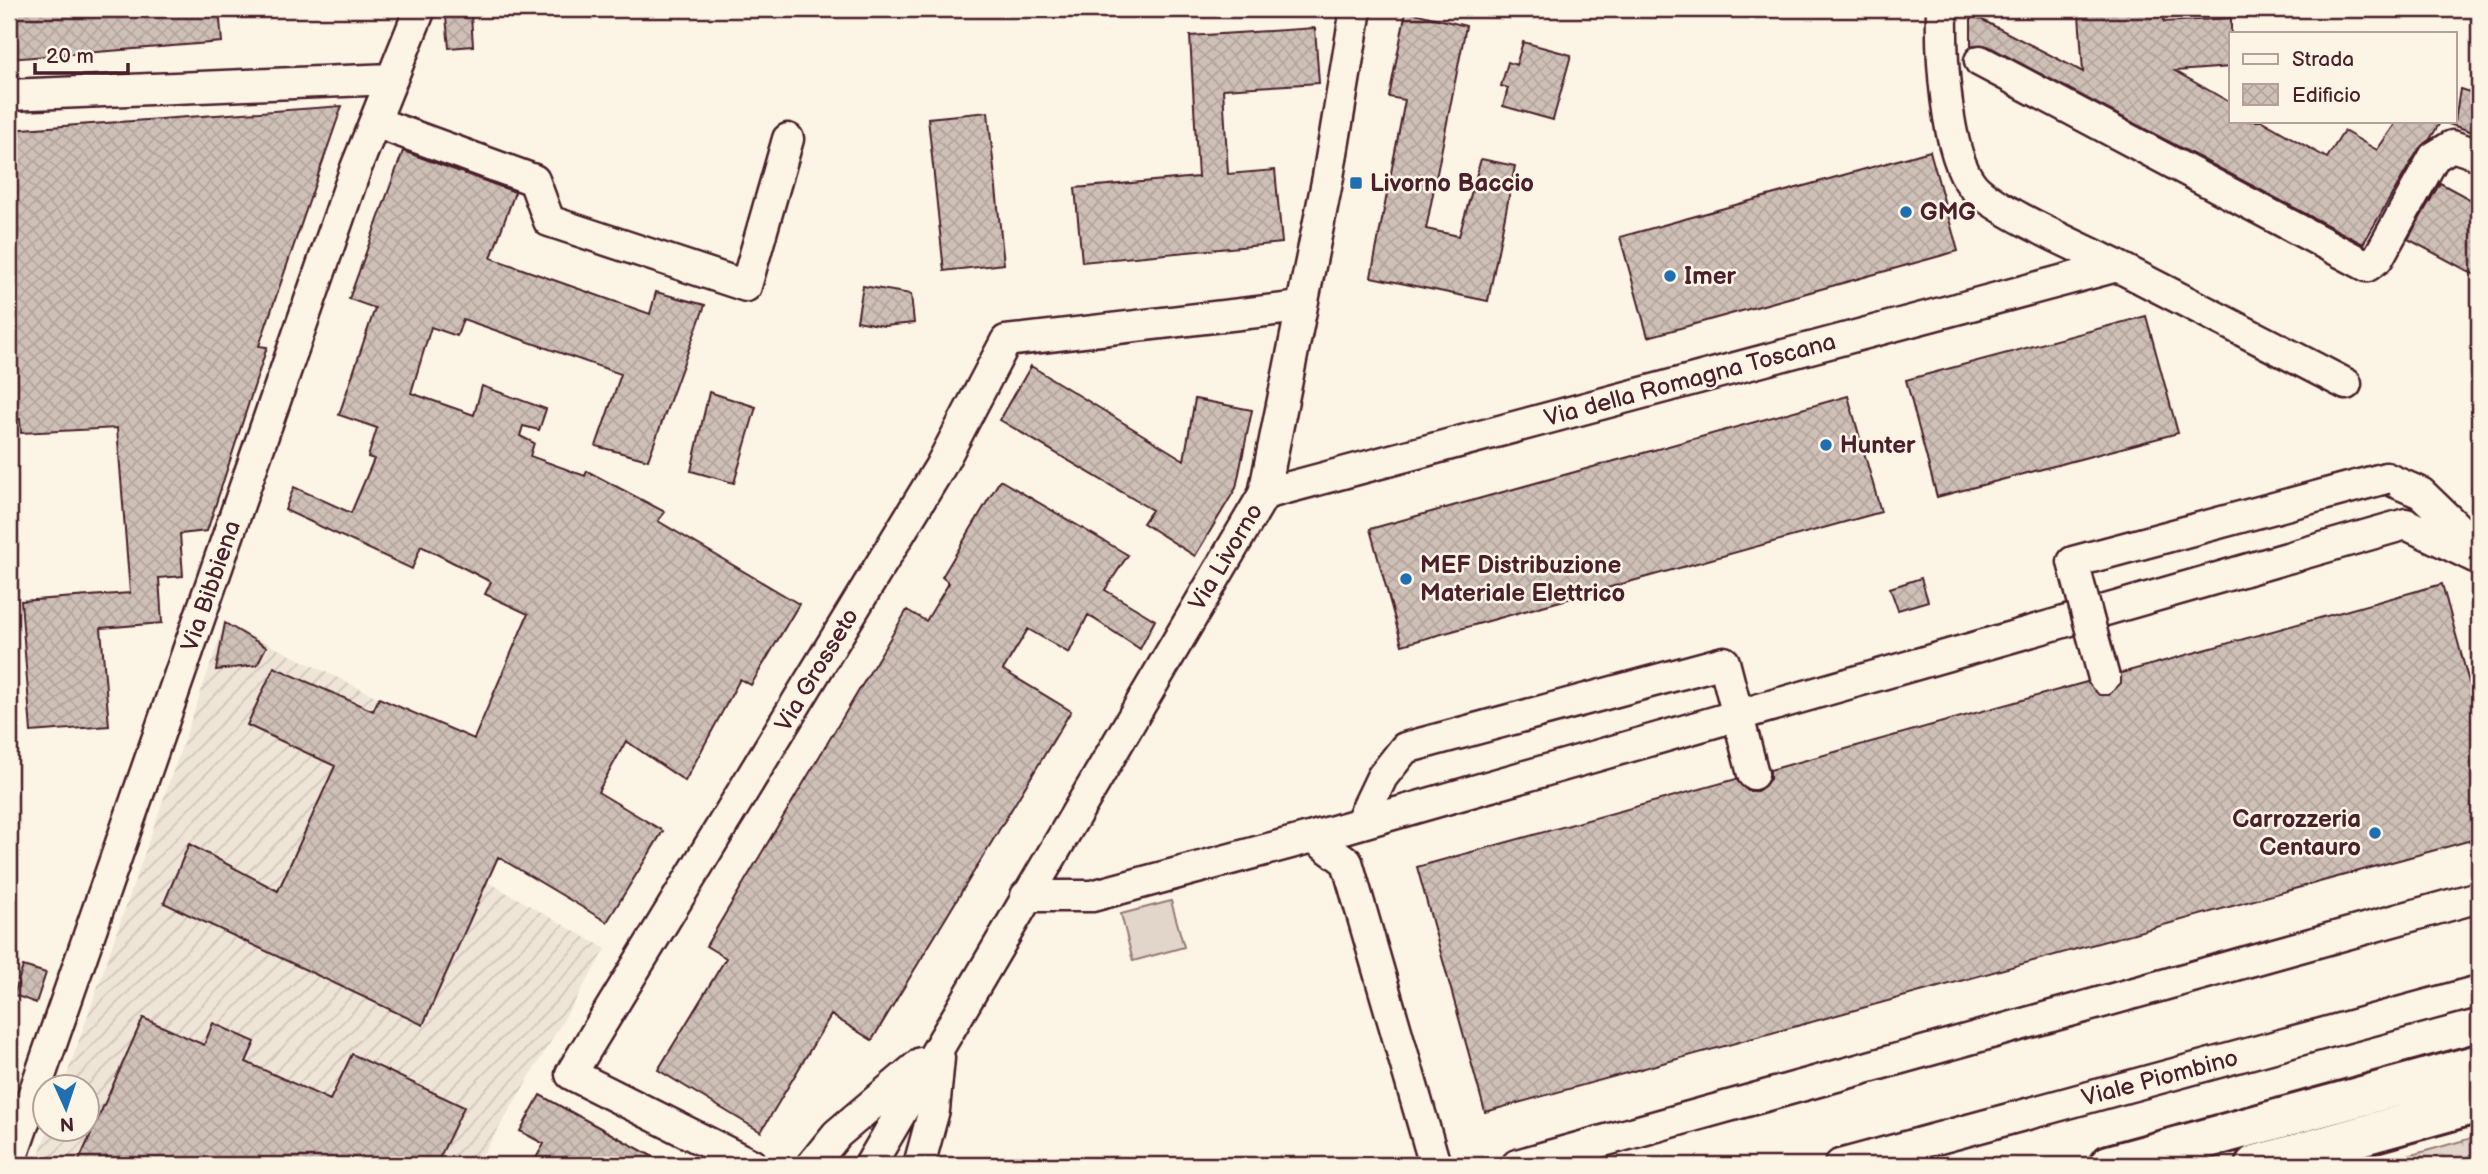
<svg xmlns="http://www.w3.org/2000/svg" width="2488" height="1174" viewBox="0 0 2488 1174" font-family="'Balsamiq Sans',sans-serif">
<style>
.industrial{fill:url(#industrial-furrows)}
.green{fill:#e2d5ca;stroke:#967a7a;stroke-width:2}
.park{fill:url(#park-crowns);stroke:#967a7a;stroke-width:2}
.building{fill:url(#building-cross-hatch);stroke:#4a1f2b;stroke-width:2}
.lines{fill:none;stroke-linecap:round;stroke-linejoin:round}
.minor-casing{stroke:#4a1f2b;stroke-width:35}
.highway-casing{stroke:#4a1f2b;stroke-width:44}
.minor{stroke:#fcf5e5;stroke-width:30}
.highway{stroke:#fcf5e5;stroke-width:38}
.minor-bridge-casing{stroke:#4a1f2b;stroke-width:35;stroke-linecap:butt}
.minor-bridge{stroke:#fcf5e5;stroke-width:30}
.poi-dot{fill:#1f6fb2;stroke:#fcf5e5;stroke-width:2.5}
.labels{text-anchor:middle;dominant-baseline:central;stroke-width:5;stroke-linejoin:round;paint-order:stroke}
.poi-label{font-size:24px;font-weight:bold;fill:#4a1f2b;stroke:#fcf5e5;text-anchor:start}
.street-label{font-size:24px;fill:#4a1f2b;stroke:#fcf5e5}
</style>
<defs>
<pattern id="industrial-furrows" width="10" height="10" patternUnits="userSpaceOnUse" patternTransform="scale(1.75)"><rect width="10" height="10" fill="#eee5d7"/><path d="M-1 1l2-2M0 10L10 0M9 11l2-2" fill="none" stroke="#cec4b9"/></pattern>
<pattern id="park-crowns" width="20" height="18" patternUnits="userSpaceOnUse" patternTransform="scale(1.75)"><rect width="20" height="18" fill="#e2d5ca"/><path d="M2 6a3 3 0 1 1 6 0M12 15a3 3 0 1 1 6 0" fill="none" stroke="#c3b6ae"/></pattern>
<pattern id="building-cross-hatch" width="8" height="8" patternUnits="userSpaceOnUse" patternTransform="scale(1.75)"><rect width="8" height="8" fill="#cfc0b7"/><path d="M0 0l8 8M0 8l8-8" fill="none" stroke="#b3a59e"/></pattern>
</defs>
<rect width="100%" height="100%" fill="#fcf5e5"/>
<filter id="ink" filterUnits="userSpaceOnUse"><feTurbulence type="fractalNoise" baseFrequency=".0143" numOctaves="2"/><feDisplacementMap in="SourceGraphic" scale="14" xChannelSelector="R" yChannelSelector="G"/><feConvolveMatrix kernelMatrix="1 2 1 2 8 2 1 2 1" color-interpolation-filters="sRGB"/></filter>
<g filter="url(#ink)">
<path class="industrial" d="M 225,623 L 511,762 L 453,862 L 606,949 L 477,1165 L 35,1165 L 48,1129 L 88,1128 L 88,1086 L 63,1086 Z"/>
<path class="green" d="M 1171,901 L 1184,947 L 1133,961 L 1121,914 Z"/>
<path class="park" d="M 2479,1136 L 2479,1165 L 2376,1165 Z"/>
<path class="building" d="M 9,9 L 219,9 L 222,42 L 9,59 Z
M 2163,9 L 2164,22 L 2231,18 L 2231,67 L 2175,71 L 2231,103 L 2231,121 L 2262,121 L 2327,158 L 2344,131 L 2377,150 L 2397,121 L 2441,121 L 2430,139 L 2419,149 L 2363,244 L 1988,46 L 1971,45 L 1971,14 L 2083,72 L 2079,15 Z
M 1406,11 L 1466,26 L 1426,229 L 1459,236 L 1481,159 L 1515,166 L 1488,301 L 1371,277 L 1405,100 L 1389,97 Z
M 471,15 L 473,46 L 449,48 L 446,17 Z
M 1315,28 L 1319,83 L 1223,89 L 1228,174 L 1275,170 L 1282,243 L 1082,262 L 1075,188 L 1198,177 L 1190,36 Z
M 1523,42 L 1571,55 L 1553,120 L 1503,106 L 1508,88 L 1501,86 L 1508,62 L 1516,65 Z
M 2460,89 L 2479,95 L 2479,134 L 2449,124 L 2450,121 L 2455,121 Z
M 342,106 L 259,346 L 267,347 L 207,531 L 180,534 L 183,576 L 159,578 L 162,623 L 101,628 L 109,726 L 31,732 L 21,601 L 130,593 L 117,428 L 21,433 L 20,419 L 9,421 L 9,130 Z
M 988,112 L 1004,264 L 944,271 L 928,118 Z
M 403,151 L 515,192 L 491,258 L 650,314 L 656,292 L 705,305 L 648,460 L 596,446 L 621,374 L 463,319 L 457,336 L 431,327 L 411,393 L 474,415 L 482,386 L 546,409 L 539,430 L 523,426 L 520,436 L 534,443 L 530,456 L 585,476 L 587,471 L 665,512 L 658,521 L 799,604 L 751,685 L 740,679 L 685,781 L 626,741 L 598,792 L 663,831 L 607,922 L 498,857 L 423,1025 L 164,903 L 189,844 L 278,891 L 335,766 L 247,725 L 274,667 L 373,711 L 379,698 L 474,739 L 528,614 L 485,594 L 491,582 L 421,546 L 412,569 L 285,510 L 294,487 L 351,513 L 374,459 L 368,457 L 377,428 L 339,415 L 375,308 L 349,299 Z
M 1930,151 L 1958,251 L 1648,337 L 1620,237 Z
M 2440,183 L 2479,204 L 2479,277 L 2408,239 Z
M 863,286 L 911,294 L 914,323 L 884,326 L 857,321 Z
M 2146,316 L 2178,433 L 1937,497 L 1906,380 Z
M 1031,366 L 1184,460 L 1195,399 L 1252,410 L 1236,488 L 1195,556 L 1143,523 L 1152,510 L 1000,420 Z
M 709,392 L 756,407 L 734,483 L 691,471 Z
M 1848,396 L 1881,512 L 1402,645 L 1370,529 Z
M 1000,480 L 1128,555 L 1105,590 L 1155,620 L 1140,649 L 1088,615 L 1069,653 L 1028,629 L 1003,670 L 1071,711 L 872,1040 L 831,1015 L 761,1132 L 658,1070 L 726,958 L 706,946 L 907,610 L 926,621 L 949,583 L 942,577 Z
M 1921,578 L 1928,601 L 1898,610 L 1890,588 Z
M 2442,584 L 2479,719 L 2479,838 L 1485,1112 L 1417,867 L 1736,779 L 1748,791 L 1758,791 L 1770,779 L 1770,770 L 2087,682 L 2099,695 L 2109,695 L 2121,683 L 2121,673 Z
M 225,623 L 266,647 L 257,665 L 216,670 Z
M 23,966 L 46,973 L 36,1003 L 14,995 Z
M 143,1018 L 204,1045 L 213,1023 L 255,1042 L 246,1062 L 330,1100 L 352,1054 L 464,1107 L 436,1165 L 77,1165 Z
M 540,1095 L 668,1165 L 532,1165 L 544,1144 L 520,1131 Z"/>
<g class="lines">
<defs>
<path id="minor" d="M 1942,9 C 1941,51 1945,153 1973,186 C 1995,211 2084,249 2117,266
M 1980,61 L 2367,266 L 2378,258 L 2434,157 L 2452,146 L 2479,155
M 9,95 L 392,79
M 375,122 L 534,180 L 549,221 L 746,286 L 788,139
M 2386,478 L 2421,493 L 2479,549
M 1264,494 L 2117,266 L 2346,384
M 1360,823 L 1382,777 L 1405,748 L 1724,662 L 1753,774
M 1313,837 L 1347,862 L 1435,1165
M 1026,896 L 1092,896 L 1313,837 L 2406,524 L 2479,559
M 9,1165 L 356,168 L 420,9
M 752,1165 L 571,1074 L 940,467 L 1006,341 L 1301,307
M 812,1165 L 837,1134 L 921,1063
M 870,1165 L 1264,494 L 1328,177 L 1356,9
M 919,1165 L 934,1110 L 939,1058
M 1517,1165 L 2479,897
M 1840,1165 L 2479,991"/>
<path id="highway" d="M 2109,1165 L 2479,1064
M 2255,1165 L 2479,1103"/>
</defs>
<use href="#minor" class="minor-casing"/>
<use href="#highway" class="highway-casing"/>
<use href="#minor" class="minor"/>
<use href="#highway" class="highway"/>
<defs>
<path id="minor-bridge" d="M 2104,678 L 2073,562 L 2386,478"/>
</defs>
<use href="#minor-bridge" class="minor-bridge-casing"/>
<use href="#minor-bridge" class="minor-bridge"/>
</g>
</g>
<g class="poi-dot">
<rect x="1349" y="176" width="14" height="14" rx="3.5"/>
<circle cx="1906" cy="212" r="7"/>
<circle cx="1670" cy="276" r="7"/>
<circle cx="1826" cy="445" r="7"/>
<circle cx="1406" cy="579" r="7"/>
<circle cx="2375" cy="833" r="7"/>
</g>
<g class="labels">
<g class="poi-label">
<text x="1370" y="183">Livorno Baccio</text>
<text x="1920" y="212">GMG</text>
<text x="1684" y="276">Imer</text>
<text x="1840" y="445">Hunter</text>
<text x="1420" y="565">MEF Distribuzione<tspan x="1420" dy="28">Materiale Elettrico</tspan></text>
<text x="2361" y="819" text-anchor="end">Carrozzeria<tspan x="2361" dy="28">Centauro</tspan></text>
</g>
<g class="street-label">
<text transform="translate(1690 380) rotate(-15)">Via della Romagna Toscana</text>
<text transform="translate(1226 557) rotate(-59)">Via Livorno</text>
<text transform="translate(211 586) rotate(-71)">Via Bibbiena</text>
<text transform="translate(817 670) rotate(-59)">Via Grosseto</text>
<text transform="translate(2160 1078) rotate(-15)">Viale Piombino</text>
</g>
</g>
<rect width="2488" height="1174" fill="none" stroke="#fcf5e5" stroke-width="35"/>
<rect x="18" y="18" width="2453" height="1139" fill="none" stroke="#4a1f2b" stroke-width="2.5" filter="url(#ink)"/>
<rect x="2229" y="32" width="228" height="91" fill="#fcf5e5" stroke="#b59f9b" stroke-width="2"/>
<rect x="2243" y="54" width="35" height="10" fill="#fcf5e5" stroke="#b59f9b" stroke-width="2"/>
<text x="2292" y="66" font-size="21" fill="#4a1f2b">Strada</text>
<rect x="2243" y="84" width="35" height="21" fill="url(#building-cross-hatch)" stroke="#b59f9b" stroke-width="2"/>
<text x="2292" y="102" font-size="21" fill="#4a1f2b">Edificio</text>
<g transform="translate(66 1108) rotate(177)"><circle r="33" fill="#fcf5e5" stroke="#b59f9b" stroke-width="2"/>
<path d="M0-5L12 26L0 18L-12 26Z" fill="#1f6fb2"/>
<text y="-10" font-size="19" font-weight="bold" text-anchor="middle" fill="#4a1f2b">N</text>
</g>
<path d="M35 63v10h93v-10" fill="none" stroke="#4a1f2b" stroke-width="3.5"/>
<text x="46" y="63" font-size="21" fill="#4a1f2b" stroke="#fcf5e5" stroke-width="5" paint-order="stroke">20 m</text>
</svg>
